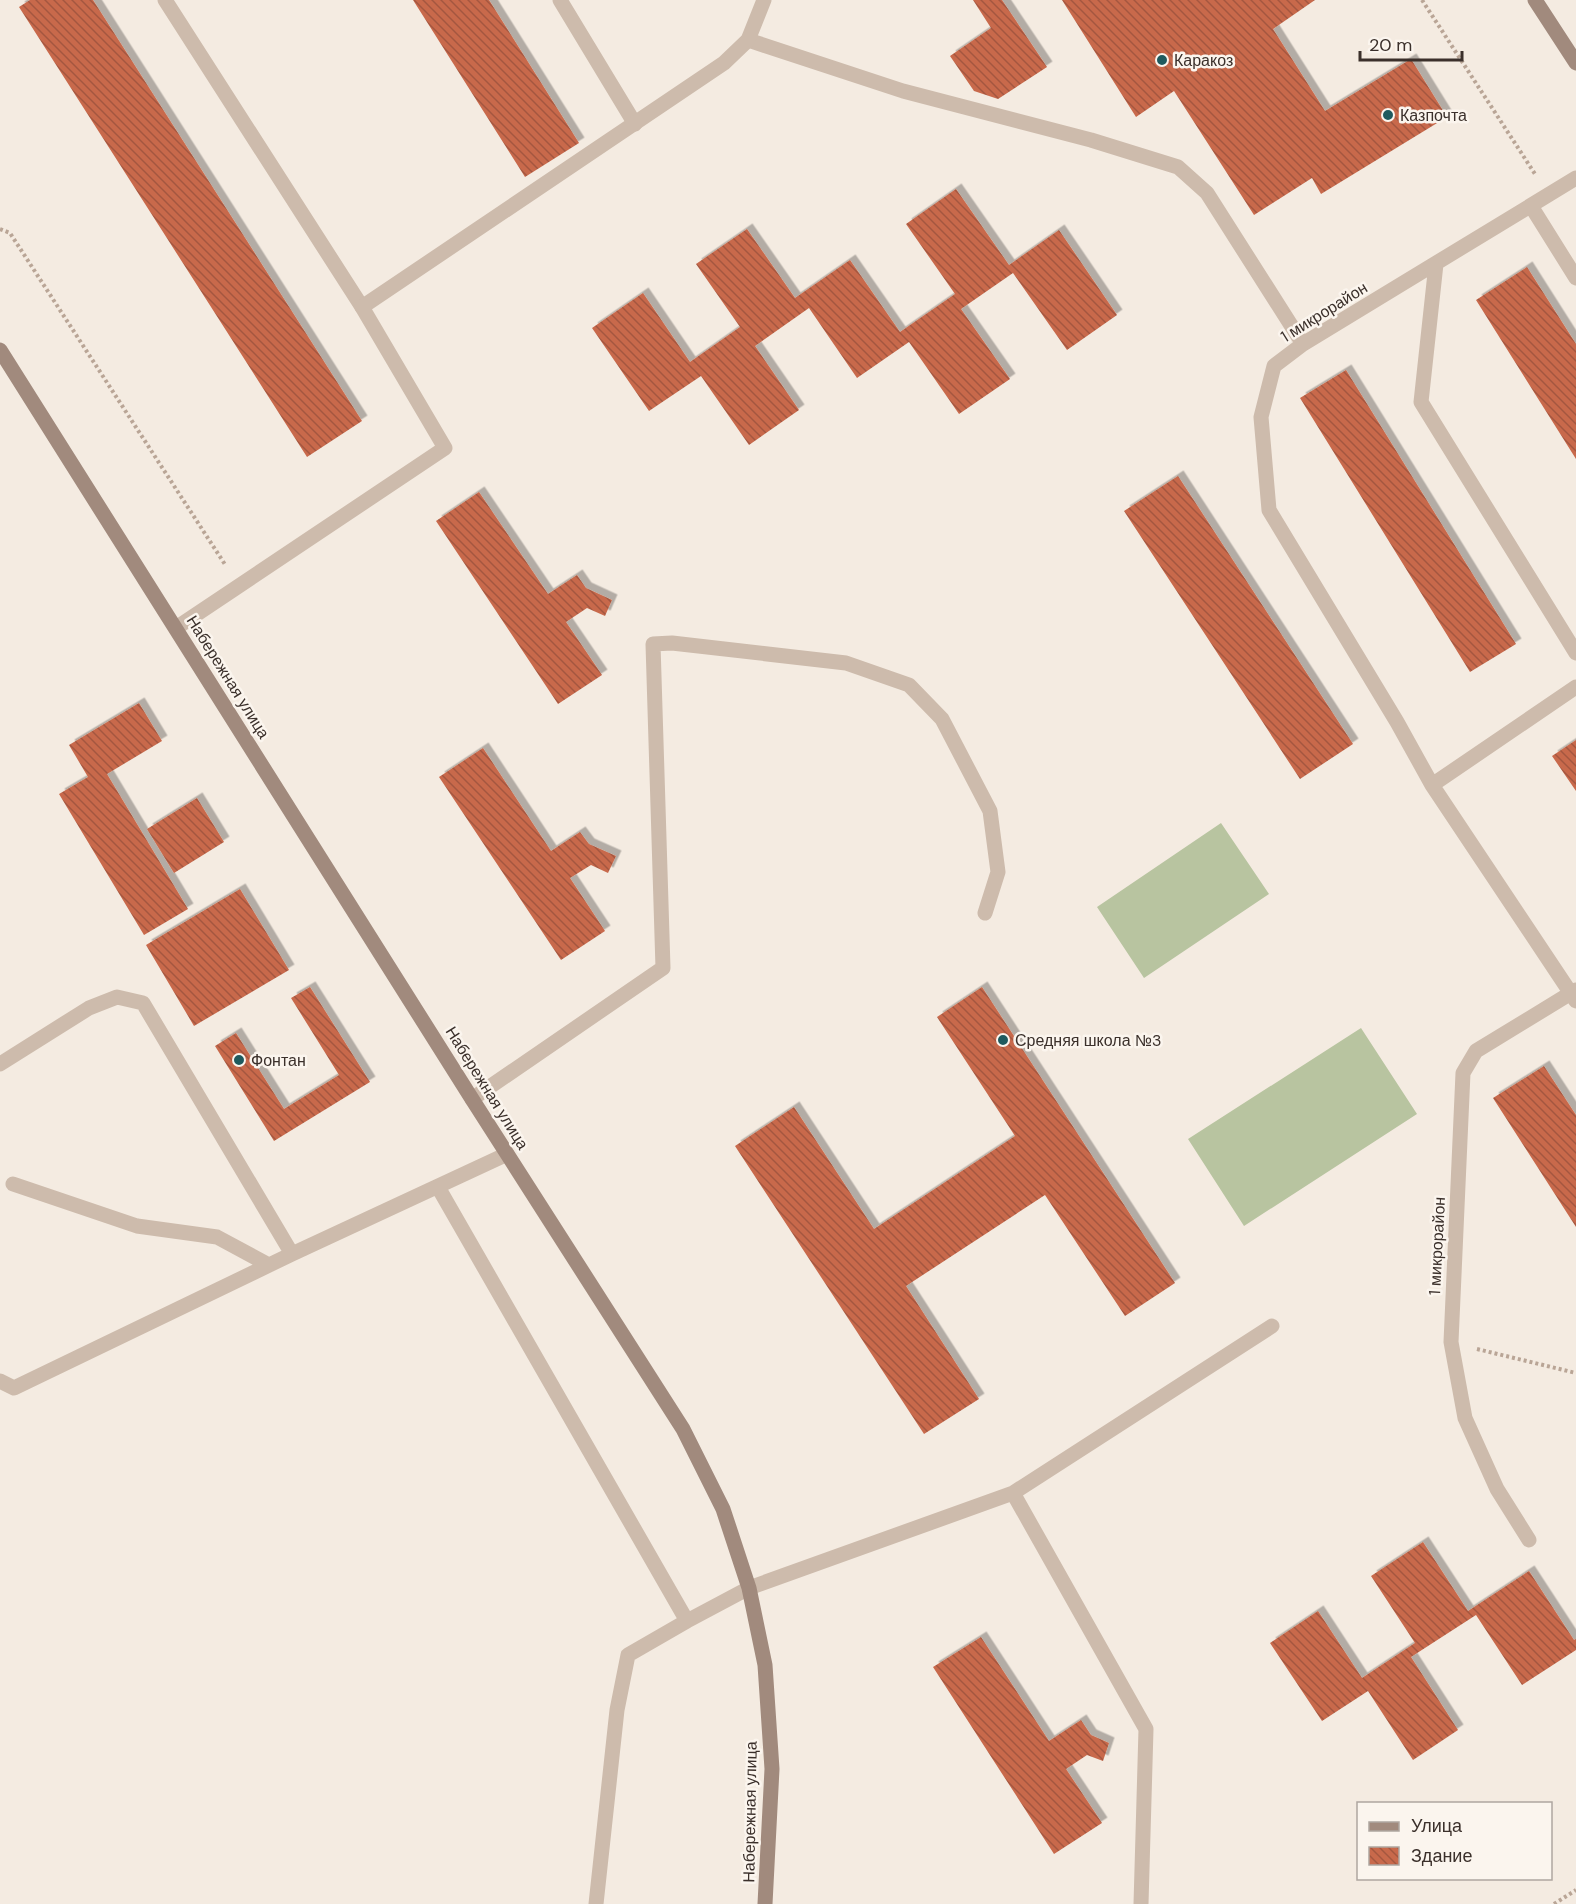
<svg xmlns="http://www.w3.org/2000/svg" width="1576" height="1904" viewBox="0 0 1576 1904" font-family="'DM Sans',sans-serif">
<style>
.garden{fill:#b8c4a0}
.building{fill:url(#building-back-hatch);filter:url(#shadow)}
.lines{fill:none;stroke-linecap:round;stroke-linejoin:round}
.path{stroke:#b9a596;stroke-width:4;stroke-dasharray:3 3;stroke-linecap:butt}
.lane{stroke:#cdbbac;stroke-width:15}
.street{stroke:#cdbbac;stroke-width:15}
.secondary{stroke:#a18a7d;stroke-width:15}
.poi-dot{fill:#1f5a5e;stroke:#fbf5ee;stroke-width:2}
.labels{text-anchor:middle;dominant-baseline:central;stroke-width:5;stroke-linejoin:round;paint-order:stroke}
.poi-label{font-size:16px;fill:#3b302b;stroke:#fbf5ee;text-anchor:start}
.street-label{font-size:16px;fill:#3b302b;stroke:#fbf5ee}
</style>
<defs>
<pattern id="building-back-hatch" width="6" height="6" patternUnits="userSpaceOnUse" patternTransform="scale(1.5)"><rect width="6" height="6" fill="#c8694b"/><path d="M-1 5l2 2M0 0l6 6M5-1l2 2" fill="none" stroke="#a4573f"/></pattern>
<filter id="shadow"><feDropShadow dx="5.5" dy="-5.5" stdDeviation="0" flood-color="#0004"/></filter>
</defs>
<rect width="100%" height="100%" fill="#f4ebe1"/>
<path class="garden" d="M 1221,823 L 1269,894 L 1144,978 L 1097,907 Z
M 1361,1028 L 1417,1114 L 1244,1226 L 1188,1139 Z"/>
<path class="building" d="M 30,0 L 93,0 L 362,421 L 307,457 L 19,7 Z
M 413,0 L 489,0 L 579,143 L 525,177 Z
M 973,0 L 1002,0 L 1047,67 L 998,99 L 974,91 L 950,56 L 991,28 Z
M 1062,0 L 1315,0 L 1273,29 L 1325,111 L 1411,59 L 1447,117 L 1321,194 L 1312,178 L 1254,215 L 1174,91 L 1136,117 Z
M 956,189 L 1009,265 L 1059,230 L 1117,315 L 1067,350 L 1013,273 L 961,309 L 1010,379 L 959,414 L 909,342 L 857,378 L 809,308 L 755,346 L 799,410 L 749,445 L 701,376 L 649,411 L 592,328 L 643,293 L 690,362 L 740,327 L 696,264 L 747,229 L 795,298 L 850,260 L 900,332 L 955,294 L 906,224 Z
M 1527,267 L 1576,344 L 1576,459 L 1476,300 Z
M 1346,370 L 1516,644 L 1470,672 L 1300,398 Z
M 1178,476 L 1353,744 L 1300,779 L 1124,511 Z
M 479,492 L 548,594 L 577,575 L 586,588 L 612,600 L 605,616 L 587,608 L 566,622 L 602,675 L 558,704 L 436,521 Z
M 139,703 L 162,741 L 107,774 L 188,909 L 144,935 L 59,794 L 88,777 L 69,745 Z
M 1576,740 L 1576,791 L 1552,756 Z
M 483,748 L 551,851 L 580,832 L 589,844 L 616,856 L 608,873 L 591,865 L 570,878 L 605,931 L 561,960 L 439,777 Z
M 197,798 L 224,842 L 174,873 L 147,829 Z
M 240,889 L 289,970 L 194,1026 L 146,945 Z
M 310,987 L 370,1082 L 274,1141 L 215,1046 L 236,1033 L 284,1109 L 339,1075 L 291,998 Z
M 982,987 L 1175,1283 L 1125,1316 L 1045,1195 L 906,1286 L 979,1399 L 924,1434 L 735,1146 L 794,1107 L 874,1229 L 1015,1136 L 937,1017 Z
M 1544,1066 L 1576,1115 L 1576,1227 L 1493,1098 Z
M 1423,1542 L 1468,1611 L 1529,1571 L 1574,1640 L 1576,1639 L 1576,1650 L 1522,1685 L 1476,1615 L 1411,1657 L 1458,1730 L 1413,1760 L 1368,1691 L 1322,1721 L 1270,1643 L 1318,1611 L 1362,1678 L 1415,1643 L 1371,1576 Z
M 981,1637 L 1049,1741 L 1081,1720 L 1091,1735 L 1109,1743 L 1103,1761 L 1087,1755 L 1066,1769 L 1102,1823 L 1054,1854 L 933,1667 Z"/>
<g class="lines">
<path class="path" d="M 1422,0 L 1535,174
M 0,229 L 10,233 L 226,566
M 1477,1349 L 1576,1373
M 1554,1904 L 1576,1890"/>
<path class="lane" d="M 165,0 L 362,307
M 560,0 L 635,124
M 748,40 L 903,91 L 1091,140 L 1178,167 L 1207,193 L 1303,344
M 1576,178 L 1303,344 L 1274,366 L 1261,417 L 1269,510 L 1397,722 L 1432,785 L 1576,1001
M 1531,206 L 1576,278
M 1436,264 L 1421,402 L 1576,653
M 1432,785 L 1576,687
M 0,1064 L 89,1008 L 117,997 L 143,1003 L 292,1254
M 472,1099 L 663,968 L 653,644 L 672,643 L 846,663 L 909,685 L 942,719 L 990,811 L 998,872 L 985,913
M 13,1184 L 137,1226 L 217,1237 L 269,1265
M 438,1187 L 687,1621
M 0,1381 L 14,1388 L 292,1254 L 507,1154
M 1013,1493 L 1272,1326
M 1529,1540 L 1497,1489 L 1465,1418 L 1451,1342 L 1463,1073 L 1476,1051 L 1576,990
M 596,1904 L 617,1710 L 628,1655 L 687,1621 L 749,1588 L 1013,1493 L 1146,1729 L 1141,1904"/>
<path class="street" d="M 176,628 L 445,448 L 362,307 L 724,63 L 748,40 L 764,0"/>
<path class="secondary" d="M 1535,0 L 1576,63
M 0,350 L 472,1099 L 683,1429 L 723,1509 L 749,1588 L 765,1665 L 772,1769 L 765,1904"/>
</g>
<g class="poi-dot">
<circle cx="1162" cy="60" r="6"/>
<circle cx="1388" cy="115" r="6"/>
<circle cx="1003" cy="1040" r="6"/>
<circle cx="239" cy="1060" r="6"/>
</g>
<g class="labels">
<g class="poi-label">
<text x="1174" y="60">Каракоз</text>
<text x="1400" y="115">Казпочта</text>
<text x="1015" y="1040">Средняя школа №3</text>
<text x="251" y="1060">Фонтан</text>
</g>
<g class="street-label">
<text transform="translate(1324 312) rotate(-32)">1 микрорайон</text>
<text transform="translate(228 677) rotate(58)">Набережная улица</text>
<text transform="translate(487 1088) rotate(58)">Набережная улица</text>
<text transform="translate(1437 1246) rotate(-87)">1 микрорайон</text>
<text transform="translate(750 1812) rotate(-89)">Набережная улица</text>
</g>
</g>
<rect x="1357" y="1802" width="195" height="78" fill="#fbf5ee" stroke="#aea6a0" stroke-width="1.5"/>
<rect x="1369" y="1822" width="30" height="9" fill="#a18a7d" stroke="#aea6a0" stroke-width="1.5"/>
<text x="1411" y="1832" font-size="18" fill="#3b302b">Улица</text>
<rect x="1369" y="1847" width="30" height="18" fill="url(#building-back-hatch)" stroke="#aea6a0" stroke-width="1.5"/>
<text x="1411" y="1862" font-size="18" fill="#3b302b">Здание</text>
<path d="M1360 51v9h102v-9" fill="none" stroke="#3b302b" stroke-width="3"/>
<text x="1369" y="51" font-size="18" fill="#3b302b" stroke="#fbf5ee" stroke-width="4.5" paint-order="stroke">20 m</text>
</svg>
